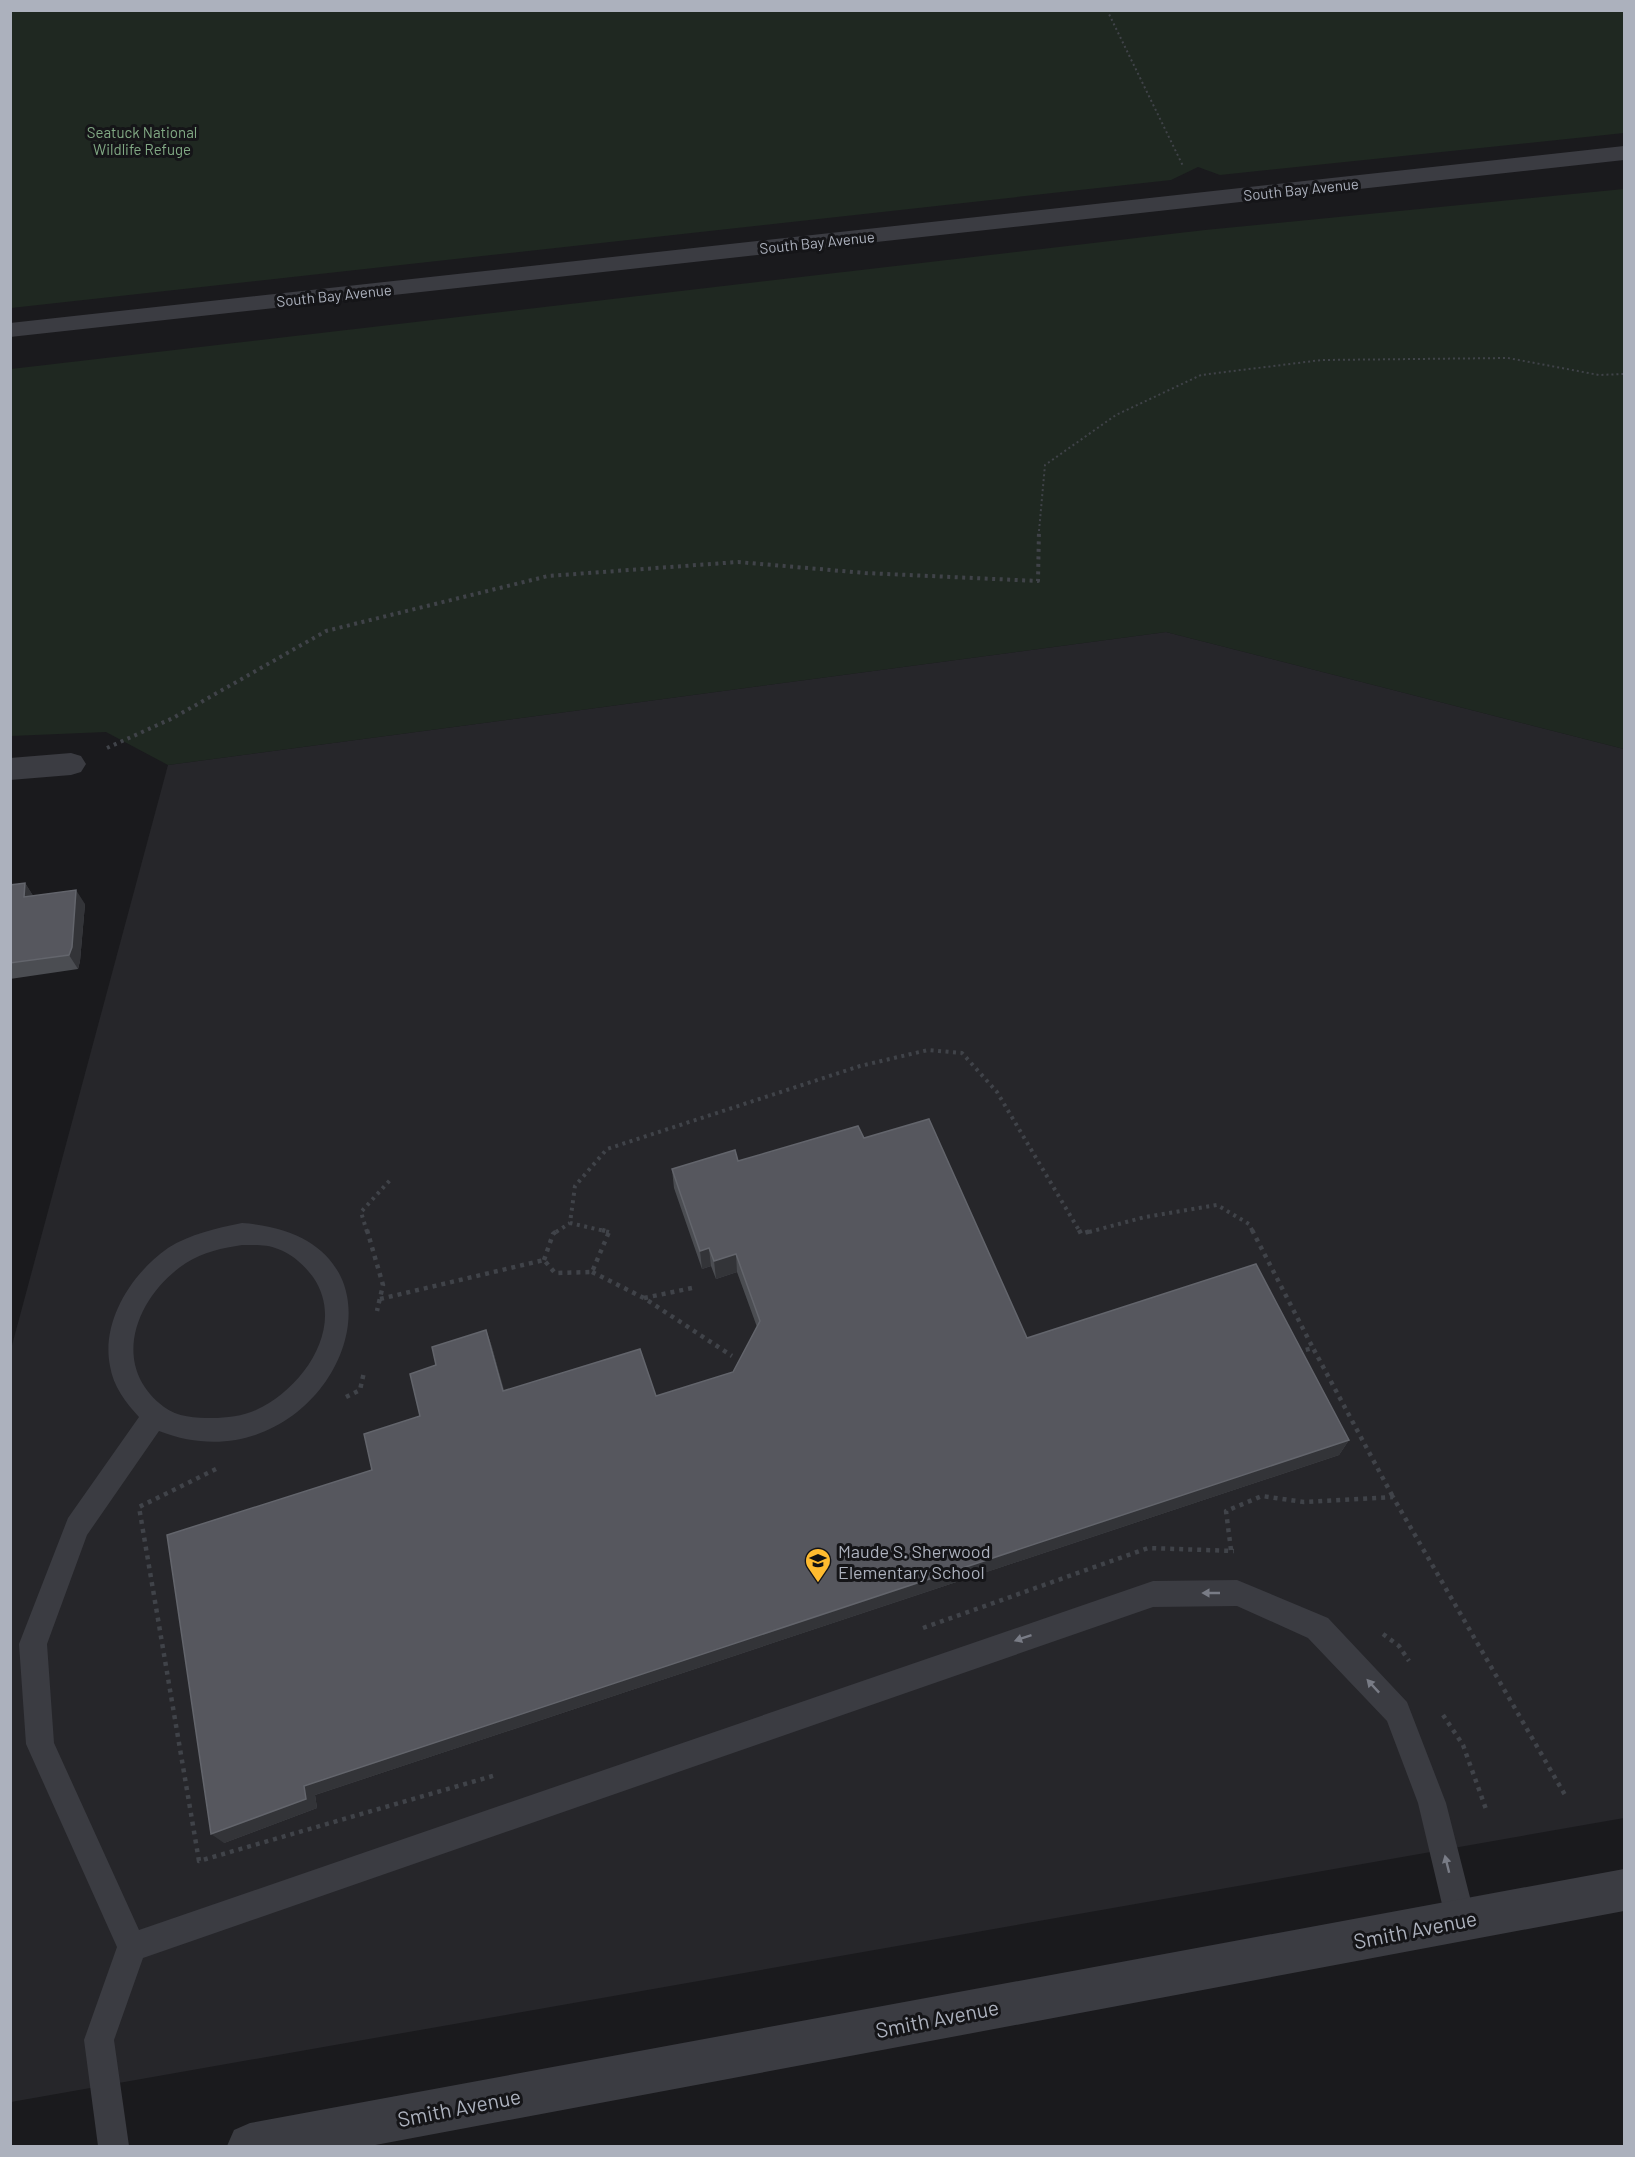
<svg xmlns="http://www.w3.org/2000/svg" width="1635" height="2157" viewBox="0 0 1635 2157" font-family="Barlow,sans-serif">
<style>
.built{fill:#26262a}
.green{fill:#1f2821}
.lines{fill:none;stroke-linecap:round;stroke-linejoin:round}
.path-far2{stroke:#404349;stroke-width:2;stroke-dasharray:2 3;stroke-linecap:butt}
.path-far1{stroke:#404349;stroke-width:4;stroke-dasharray:3 4.5;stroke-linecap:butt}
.path{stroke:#404349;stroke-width:4.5;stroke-dasharray:4 5;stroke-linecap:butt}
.service{fill:#3b3c42;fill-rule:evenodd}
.minor{fill:#3b3c42;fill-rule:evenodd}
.wall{fill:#4b4d52}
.shaded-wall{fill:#333438}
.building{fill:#56575e;stroke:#63656c;stroke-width:1.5}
.oneway{fill:#797c86}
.labels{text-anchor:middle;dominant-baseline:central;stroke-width:6;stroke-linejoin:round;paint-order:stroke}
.far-park-label{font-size:15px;fill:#81a984;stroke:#151518}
.far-street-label{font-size:15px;fill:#acb1bd;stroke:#151518}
.poi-label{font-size:18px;fill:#acb1bd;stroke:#151518;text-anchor:start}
.near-street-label{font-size:21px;fill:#acb1bd;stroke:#151518}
</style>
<rect width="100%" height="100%" fill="#1a1a1d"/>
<path class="built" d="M 1166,632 L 1624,749 L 1624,1818 L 11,2102 L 11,1349 L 168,765 Z"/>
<path class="green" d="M 10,11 L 1624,11 L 1624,133 L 1220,175 L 1198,167 L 1171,180 L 11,308 Z
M 1624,189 L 1624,749 L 1166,632 L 168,765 L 106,732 L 11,736 L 11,369 L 1205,230 Z"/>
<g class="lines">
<path class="path-far2" d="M 1107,10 L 1183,166
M 1039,531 L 1045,465 L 1116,415 L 1201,375 L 1322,360 L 1508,358 L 1599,375 L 1624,374"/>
<path class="path-far1" d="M 107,748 L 173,718 L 326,631 L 548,576 L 738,562 L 865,573 L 1038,581 L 1039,530
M 367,1232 L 361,1212 L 392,1178
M 556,1232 L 570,1223
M 609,1232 L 570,1223 L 575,1186 L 607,1149 L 860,1066 L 928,1050 L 962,1053 L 997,1092 L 1080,1232
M 1089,1232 L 1145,1217 L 1217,1205 L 1249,1224 L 1253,1232"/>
<path class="path" d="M 367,1230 L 383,1285 L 377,1311
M 1079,1230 L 1081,1234 L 1094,1230
M 1252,1230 L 1313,1348
M 544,1260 L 553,1234 L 558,1230
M 592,1272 L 644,1298 L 732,1356
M 644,1298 L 692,1288
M 380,1299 L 544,1260 L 555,1273 L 592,1272 L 609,1232 L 602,1230
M 1297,1352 L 1313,1348 L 1393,1497
M 346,1397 L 360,1390 L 364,1372
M 216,1469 L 139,1507 L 199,1861 L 496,1775
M 1231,1550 L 1226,1511 L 1262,1496 L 1304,1502 L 1393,1497 L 1565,1795
M 923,1628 L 1148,1548 L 1234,1551
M 1383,1634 L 1399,1646 L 1409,1661
M 1443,1715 L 1463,1745 L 1487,1812"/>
<path class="service" d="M 242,1223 C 443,1237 328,1497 159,1431 L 87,1535 L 47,1644 L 54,1743 L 139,1930 L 1153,1581 L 1237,1580 L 1328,1618 L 1407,1702 L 1446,1803 L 1476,1921 L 1471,1931 L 1461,1936 L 1451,1931 L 1446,1921 L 1418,1803 L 1387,1721 L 1308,1638 L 1237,1606 L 1153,1607 L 143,1958 L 114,2040 L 129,2146 L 98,2146 L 84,2040 L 117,1947 L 26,1744 L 19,1644 L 68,1518 L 139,1417 C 126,1403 113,1386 110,1366 C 101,1321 132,1273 168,1248 C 190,1234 217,1228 242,1223 ZM 242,1245 C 254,1245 267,1244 278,1249 C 292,1254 304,1265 313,1277 C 347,1326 303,1389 256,1410 C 243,1416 226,1418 212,1418 C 196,1418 177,1417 164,1407 C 108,1365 137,1295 186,1263 C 203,1252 223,1248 242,1245 Z"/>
<path class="minor" d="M 1624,146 L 1624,160 L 10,337 L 10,323 Z
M 71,753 L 81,756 L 86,764 L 81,772 L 71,775 L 10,780 L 10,758 Z
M 1624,1869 L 1624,1911 L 370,2146 L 227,2146 L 234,2130 L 250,2123 Z"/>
</g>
<path class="wall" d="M 25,883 L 33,896 L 85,904 L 80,961 L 78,969 L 10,979 L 10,885 Z
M 864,1138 L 1027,1338 L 1349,1440 L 1339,1455 L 315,1795 L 317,1808 L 224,1843 L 372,1470 L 420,1416 L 436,1365 L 486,1330 L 492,1347 L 504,1391 L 656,1396 L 733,1372 L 757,1327 L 737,1272 L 716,1279 L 711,1266 L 702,1269 L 674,1188 L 672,1169 L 738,1161 Z"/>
<path class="shaded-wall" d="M 25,883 L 34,897 L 24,897 Z
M 76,890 L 85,904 L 80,961 L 78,969 L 69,955 Z
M 709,1248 L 711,1266 L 702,1269 L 700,1251 Z
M 736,1254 L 737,1272 L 716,1279 L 714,1261 Z
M 486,1330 L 492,1347 L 509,1407 L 503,1391 Z
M 1349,1440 L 1339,1455 L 315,1795 L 317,1808 L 224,1843 L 211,1834 L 304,1786 Z"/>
<path class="building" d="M 25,883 L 24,897 L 76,890 L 72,947 L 69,955 L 10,963 L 10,885 Z
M 929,1119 L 1027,1338 L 1256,1264 L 1349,1440 L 304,1786 L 306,1799 L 211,1834 L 167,1535 L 372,1470 L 364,1434 L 420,1416 L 410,1374 L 436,1365 L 432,1347 L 486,1330 L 503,1391 L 640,1349 L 656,1396 L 733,1372 L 760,1321 L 736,1254 L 714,1261 L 709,1248 L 700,1251 L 672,1169 L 735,1150 L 738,1161 L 858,1126 L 864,1138 Z"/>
<defs><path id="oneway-solid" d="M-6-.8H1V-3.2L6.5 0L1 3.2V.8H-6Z" transform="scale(1.5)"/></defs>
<g class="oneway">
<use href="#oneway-solid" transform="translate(1211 1593) rotate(180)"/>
<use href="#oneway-solid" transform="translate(1023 1638) rotate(161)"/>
<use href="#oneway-solid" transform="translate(1373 1686) rotate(-133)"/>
<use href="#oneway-solid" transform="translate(1447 1864) rotate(-104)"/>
</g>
<defs>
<symbol id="school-pin" viewBox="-11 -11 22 30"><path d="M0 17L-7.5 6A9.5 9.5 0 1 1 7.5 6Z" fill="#ffbb2f" stroke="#151518"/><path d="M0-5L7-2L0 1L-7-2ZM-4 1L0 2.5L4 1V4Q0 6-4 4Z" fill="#111"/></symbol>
</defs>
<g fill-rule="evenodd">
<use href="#school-pin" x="803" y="1546" width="30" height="40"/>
</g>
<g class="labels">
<g class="far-park-label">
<text x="142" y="132">Seatuck National<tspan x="142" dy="17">Wildlife Refuge</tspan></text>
</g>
<g class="far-street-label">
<text transform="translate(1301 189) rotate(-6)">South Bay Avenue</text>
<text transform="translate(817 242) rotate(-6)">South Bay Avenue</text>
<text transform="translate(334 295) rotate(-6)">South Bay Avenue</text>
</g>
<g class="poi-label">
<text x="838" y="1551">Maude S. Sherwood<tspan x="838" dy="21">Elementary School</tspan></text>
</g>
<g class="near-street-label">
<text transform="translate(1415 1929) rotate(-11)">Smith Avenue</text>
<text transform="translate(937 2018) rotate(-11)">Smith Avenue</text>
<text transform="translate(459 2107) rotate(-11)">Smith Avenue</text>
</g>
</g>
<rect width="1635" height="2157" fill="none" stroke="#acb1bd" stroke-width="24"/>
</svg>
